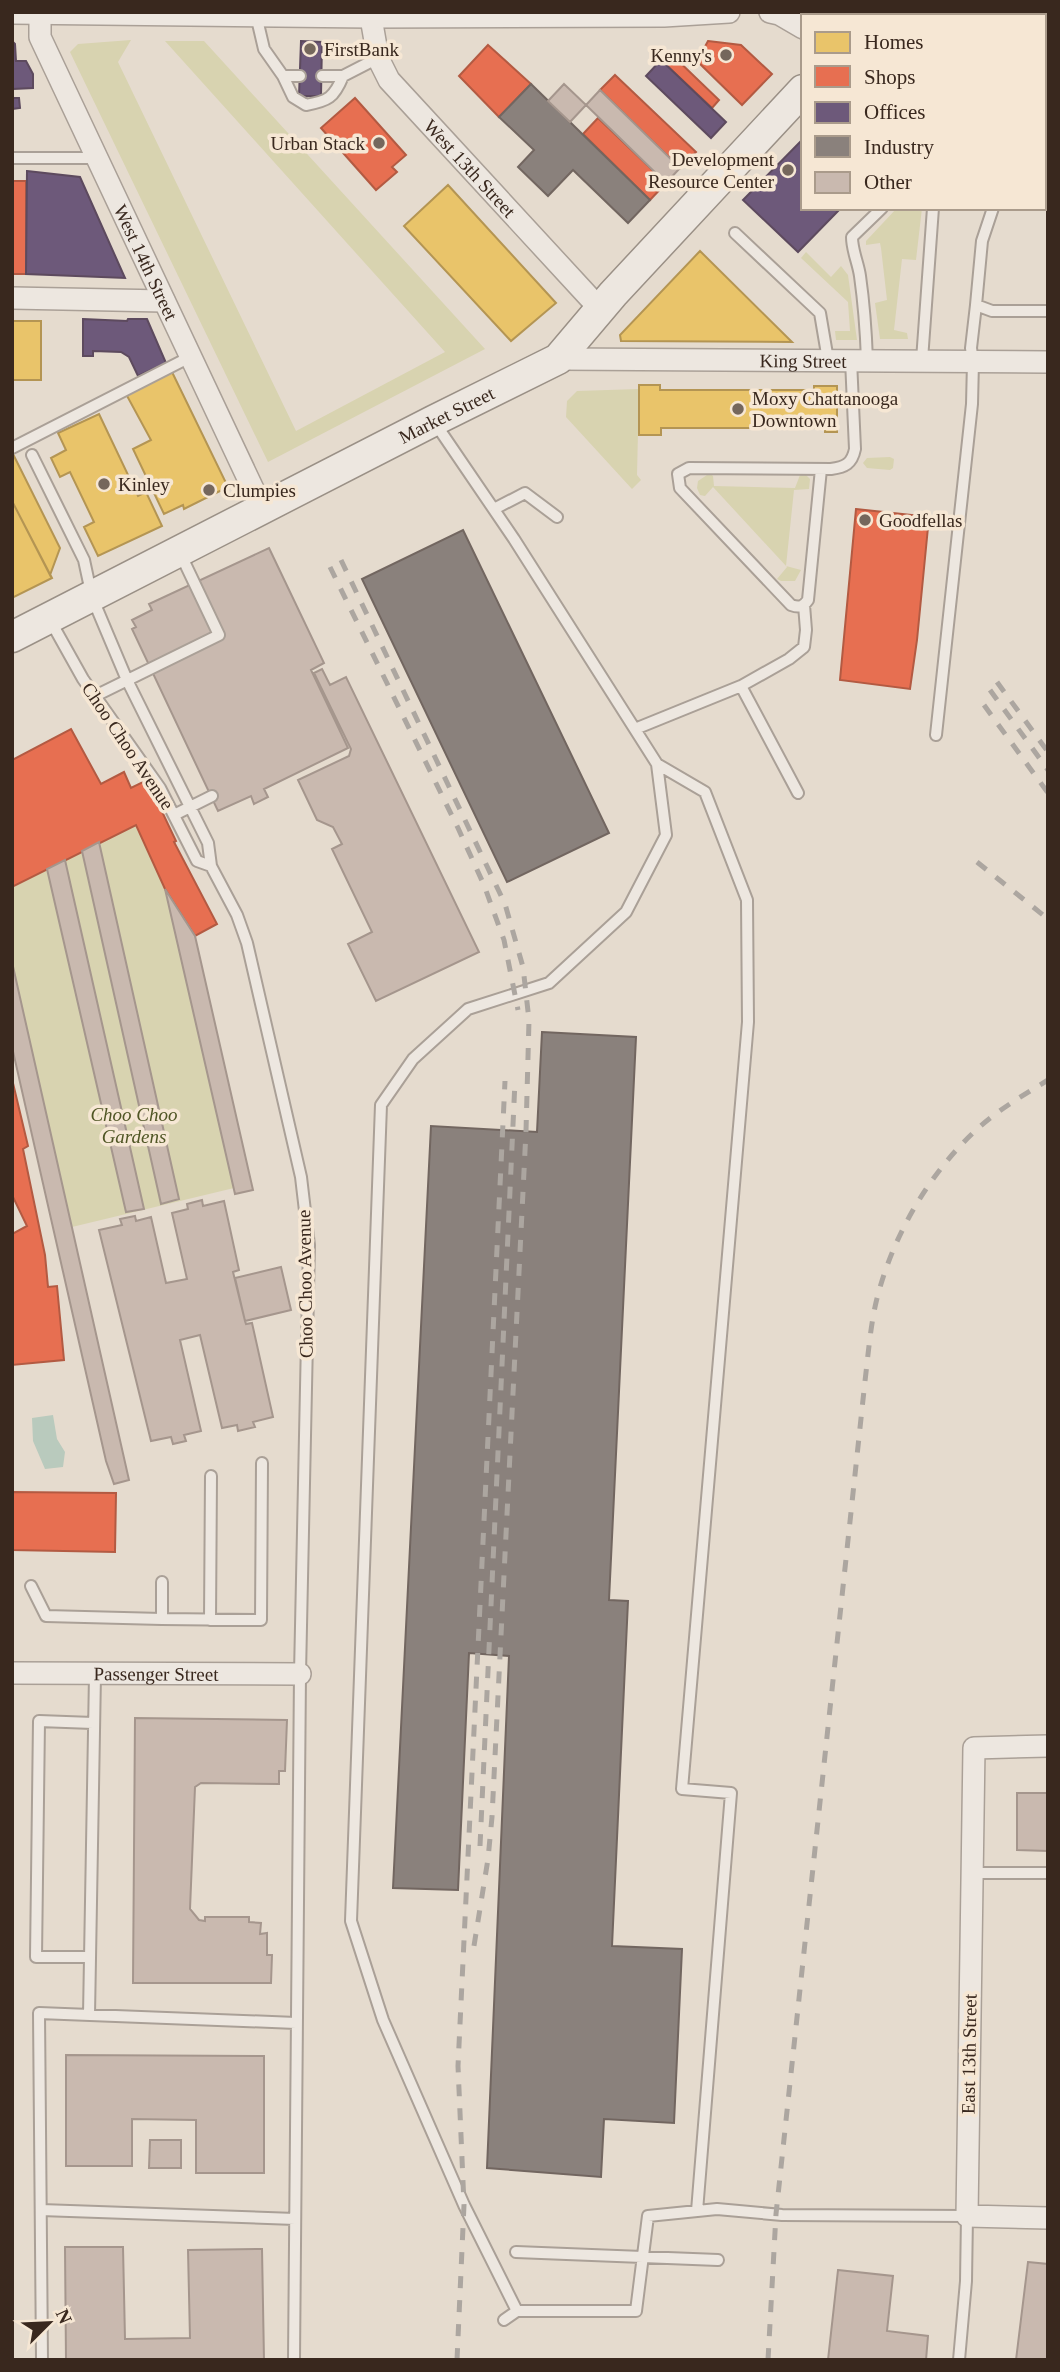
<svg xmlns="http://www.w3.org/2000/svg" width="1060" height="2372" viewBox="0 0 1060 2372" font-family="'Times New Roman',serif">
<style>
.green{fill:#d8d3b0}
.water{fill:#b9cabd}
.homes{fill:#e9c46a;stroke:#b49553;stroke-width:2}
.shops{fill:#e76f51;stroke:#b35a42;stroke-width:2}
.offices{fill:#6d597a;stroke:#5d4a5e;stroke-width:2}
.industry{fill:#8a817c;stroke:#726660;stroke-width:2}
.building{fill:#c9b9af;stroke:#a5968d;stroke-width:2}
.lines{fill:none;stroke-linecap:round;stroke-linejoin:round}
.service-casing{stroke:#aaa097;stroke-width:14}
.minor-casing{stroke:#aaa097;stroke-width:24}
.secondary-casing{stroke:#9a9086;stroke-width:33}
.service{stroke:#ede7e0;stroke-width:10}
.minor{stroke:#ede7e0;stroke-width:21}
.secondary{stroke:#ede7e0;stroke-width:30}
.rail{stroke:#aca6a0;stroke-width:5;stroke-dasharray:12 12;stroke-linecap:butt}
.poi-dot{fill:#75675c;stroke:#f6e7d4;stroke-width:2.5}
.labels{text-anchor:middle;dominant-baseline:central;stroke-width:7;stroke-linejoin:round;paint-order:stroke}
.poi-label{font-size:19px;fill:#39281e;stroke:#f6e7d4;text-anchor:start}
.street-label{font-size:19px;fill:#39281e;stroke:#f6e7d4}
.park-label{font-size:19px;font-style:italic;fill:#505625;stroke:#f6e7d4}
</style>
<rect width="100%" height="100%" fill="#e5dbce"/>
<path class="green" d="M 131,40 L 118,62 L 296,431 L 445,352 L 165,41 L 204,41 L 485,349 L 268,462 L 70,52 L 78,44 Z
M 897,208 L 922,208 L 916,260 L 902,259 L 894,330 L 907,333 L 908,339 L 880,339 L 875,303 L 887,300 L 881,248 L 880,243 L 866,245 L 866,241 Z
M 806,252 L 831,277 L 841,266 L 848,275 L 857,340 L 836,340 L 835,331 L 850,331 L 848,302 L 801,258 Z
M 639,389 L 637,475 L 641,480 L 632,489 L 566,417 L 567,401 L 577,391 Z
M 890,457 L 894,459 L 893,468 L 890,470 L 867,468 L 863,463 L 867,458 Z
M 710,473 L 713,476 L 714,486 L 795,488 L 800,475 L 806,475 L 810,479 L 809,489 L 794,490 L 786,566 L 801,570 L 795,581 L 781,581 L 777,579 L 787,567 L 713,487 L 705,496 L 700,495 L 697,488 L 698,481 Z
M 136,825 L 165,889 L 234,1188 L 72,1227 L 12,962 L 12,887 Z"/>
<path class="water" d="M 53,1415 L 57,1439 L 65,1452 L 63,1467 L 45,1469 L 33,1441 L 32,1418 Z"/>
<path class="homes" d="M 448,185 L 556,303 L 511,341 L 404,226 Z
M 700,251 L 792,342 L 621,341 L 620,335 Z
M 12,321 L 41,321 L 41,380 L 12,380 Z
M 172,372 L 228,487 L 184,509 L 183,505 L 164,514 L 133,449 L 151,440 L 126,394 Z
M 639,385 L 660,385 L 660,390 L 814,390 L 814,386 L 837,386 L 837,432 L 825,432 L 825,428 L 661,428 L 661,435 L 639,435 Z
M 99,414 L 138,496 L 146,492 L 162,526 L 98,556 L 84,527 L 94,522 L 70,472 L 60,477 L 51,458 L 66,450 L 58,433 Z
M 13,454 L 60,548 L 50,575 L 12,501 Z
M 12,501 L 52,578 L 12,598 Z"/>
<path class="shops" d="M 708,41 L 741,45 L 772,74 L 742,105 L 697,61 Z
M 488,45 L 531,84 L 499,117 L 459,76 Z
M 669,52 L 719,100 L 712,108 L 661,60 Z
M 615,75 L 696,152 L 680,168 L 600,90 Z
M 355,98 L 406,155 L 392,167 L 397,172 L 376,190 L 321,128 Z
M 598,118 L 666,183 L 650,200 L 583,134 Z
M 12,181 L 26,181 L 26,274 L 12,274 Z
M 856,509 L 929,517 L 917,640 L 910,689 L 840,680 Z
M 71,729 L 101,784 L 124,772 L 131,788 L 147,780 L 176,841 L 174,842 L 217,924 L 195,936 L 165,889 L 136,825 L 12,887 L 12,760 Z
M 12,1079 L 28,1146 L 23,1149 L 45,1255 L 48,1287 L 57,1286 L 64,1360 L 12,1365 L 12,1234 L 27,1226 L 12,1195 Z
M 12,1492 L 116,1493 L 115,1552 L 12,1550 Z"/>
<path class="offices" d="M 927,12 L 956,12 L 960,16 L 924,16 Z
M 12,41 L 15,44 L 16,61 L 26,61 L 33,74 L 33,88 L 13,89 L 13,98 L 19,98 L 20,108 L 12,109 Z
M 301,41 L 322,42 L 321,96 L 299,96 Z
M 661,60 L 726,122 L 711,138 L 646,76 Z
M 803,139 L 803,208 L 841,208 L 798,252 L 743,200 Z
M 27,171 L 80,177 L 125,278 L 26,274 Z
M 83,319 L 127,321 L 128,319 L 147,319 L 166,363 L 138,376 L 129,357 L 121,352 L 93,351 L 93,356 L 83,356 Z"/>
<path class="industry" d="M 531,84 L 650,200 L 628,223 L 573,170 L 548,196 L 518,167 L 534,150 L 499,117 Z
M 463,530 L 609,833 L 507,882 L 362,579 Z
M 542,1032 L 636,1037 L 609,1600 L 628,1601 L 612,1946 L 682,1949 L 674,2123 L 604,2119 L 601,2177 L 487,2168 L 509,1656 L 469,1653 L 458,1890 L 393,1888 L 431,1126 L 537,1132 Z"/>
<path class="building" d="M 564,84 L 586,105 L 570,122 L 548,101 Z
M 600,90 L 680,168 L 666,183 L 586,105 Z
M 269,548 L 324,663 L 311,670 L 348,748 L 264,789 L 268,797 L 254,804 L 251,796 L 218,811 L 132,629 L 136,627 L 132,620 L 152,610 L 149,604 Z
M 322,669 L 330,685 L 346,677 L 479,952 L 376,1001 L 348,944 L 372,932 L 332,849 L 342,844 L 333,827 L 317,820 L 298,780 L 349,756 L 351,749 L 314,673 Z
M 99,842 L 179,1199 L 161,1204 L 82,851 Z
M 65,860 L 144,1209 L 126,1212 L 47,869 Z
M 165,889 L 195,936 L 253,1190 L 235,1194 Z
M 12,962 L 129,1480 L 114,1484 L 106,1461 L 12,1047 Z
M 202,1200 L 203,1206 L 224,1201 L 239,1270 L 233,1272 L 245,1321 L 246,1324 L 252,1323 L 273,1417 L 253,1422 L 255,1427 L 238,1431 L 237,1425 L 222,1428 L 200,1335 L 180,1340 L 201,1431 L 184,1435 L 186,1441 L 173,1444 L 171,1437 L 151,1441 L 99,1230 L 122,1225 L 120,1219 L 135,1216 L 136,1221 L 151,1217 L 166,1283 L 187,1279 L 172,1213 L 188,1209 L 187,1204 Z
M 281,1267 L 291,1310 L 245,1321 L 235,1278 Z
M 135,1718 L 287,1720 L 285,1771 L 279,1771 L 279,1784 L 201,1783 L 195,1787 L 190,1909 L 199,1920 L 205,1921 L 205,1917 L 249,1917 L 249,1922 L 261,1923 L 260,1934 L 267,1933 L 267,1955 L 272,1955 L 271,1983 L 133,1983 Z
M 1017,1793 L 1048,1793 L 1048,1851 L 1017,1850 Z
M 66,2055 L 264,2056 L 264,2173 L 196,2173 L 196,2120 L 132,2119 L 132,2166 L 66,2166 Z
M 150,2140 L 181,2140 L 181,2168 L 149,2168 Z
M 65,2247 L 123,2247 L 125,2339 L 190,2338 L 188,2250 L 262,2249 L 264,2360 L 66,2360 Z
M 1028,2262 L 1048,2264 L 1048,2360 L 1016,2360 Z
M 838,2270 L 893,2276 L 887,2331 L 928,2336 L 926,2360 L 828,2360 Z"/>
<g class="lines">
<defs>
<path id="service" d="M 256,15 L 264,49 L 283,76 L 293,97 L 306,105 C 328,101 334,98 343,76
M 1044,60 L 1048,49
M 283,76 L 300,76
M 322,76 L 343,76 L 378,58
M 12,158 L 96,158
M 993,208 L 982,241 L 976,305 L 992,311 L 1048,311
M 735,233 L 820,313 L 828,360
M 867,360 C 866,332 864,304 860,276 C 858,262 852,251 852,237 L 882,208
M 922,360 L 933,208
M 435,423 L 514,539 L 657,764 L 666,835 L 626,912 L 549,983 L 468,1009 L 413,1059 L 381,1105 L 351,1921 L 383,2020 L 464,2205 L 517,2311 L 636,2311 L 648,2216 L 717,2209 L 782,2215 L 967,2216 L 966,2281 L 959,2360
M 12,448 L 190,357
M 32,455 L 84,560 L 92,597 L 127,680 L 208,843 L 211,866 L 237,915 L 247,943 L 301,1177 L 309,1245 L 300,1674 L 294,2360
M 821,469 L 808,600 C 803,607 799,608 791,605 L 680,488 L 678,474 L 689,468 L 831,469 C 845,467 852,464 855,449 L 851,360
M 494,509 L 525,493 L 557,517
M 50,620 L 83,679 L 160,788 L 197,861 L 211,866
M 741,686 L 789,659 L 804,647 L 806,630 L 804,605
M 95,696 L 219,635 L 180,553
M 635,729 L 741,686 L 798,793
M 936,735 L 972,404 L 973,362 L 971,348 L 976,305
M 657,764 L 705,792 L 747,900 L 748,1022 L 682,1789 L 731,1793 L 697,2211
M 174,815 L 212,796
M 31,1586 L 46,1616 L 162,1619 L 162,1582
M 162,1619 L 261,1620 L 262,1463
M 210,1620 L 211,1476
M 972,1873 L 1048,1873
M 90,1957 L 36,1957 L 39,1721 L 93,1723
M 89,2015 L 95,1675
M 41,2210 L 295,2219
M 516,2252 L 718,2260
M 504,2320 L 517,2311
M 42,2360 L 39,2013 L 296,2023"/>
<g id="minor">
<path id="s1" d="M 370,12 L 378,58 L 389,80 L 600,309"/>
<path d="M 770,12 L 779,14 L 803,28"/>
<path d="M 12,13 L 370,17 L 664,16 L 729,12"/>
<path id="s2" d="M 40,13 L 40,37 L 262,508"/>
<path d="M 12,298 L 164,301"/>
<path id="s3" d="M 558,359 L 1048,362"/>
<path id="s4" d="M 12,1673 L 300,1674"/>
<path d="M 1048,1746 L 974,1748 L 967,2216 L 1048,2218"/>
</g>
<g id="secondary">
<path d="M 871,16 L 875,12"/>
<path id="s5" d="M 12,637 L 433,421 L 558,359 L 613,294 L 803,90"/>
</g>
</defs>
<use href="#service" class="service-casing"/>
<use href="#minor" class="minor-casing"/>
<use href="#secondary" class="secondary-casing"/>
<use href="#service" class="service"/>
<use href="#minor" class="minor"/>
<use href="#secondary" class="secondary"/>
<path class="rail" d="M 341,560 L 505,904 L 523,967 L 529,1020 L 526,1131 L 492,1817 L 488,1859 L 473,1952
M 330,567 L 458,828 L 484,885 L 504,940 L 518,1010
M 997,682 L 1048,752
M 990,690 L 1048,770
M 984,705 L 1048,793
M 977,862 L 1048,919
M 480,1846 L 515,1081
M 457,2360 L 464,2205 L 458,2066 L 505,1081
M 768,2360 L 776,2214 L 865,1381 C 868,1356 870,1331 875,1307 C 889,1243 926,1177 974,1132 C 996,1111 1022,1096 1048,1080"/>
</g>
<g class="poi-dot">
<circle cx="310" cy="49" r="7"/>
<circle cx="726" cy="55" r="7"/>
<circle cx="379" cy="143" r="7"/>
<circle cx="788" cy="170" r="7"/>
<circle cx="738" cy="409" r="7"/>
<circle cx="104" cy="484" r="7"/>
<circle cx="209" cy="490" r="7"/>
<circle cx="865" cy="520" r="7"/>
</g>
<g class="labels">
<g class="poi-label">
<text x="324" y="49">FirstBank</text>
<text x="712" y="55" text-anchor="end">Kenny's</text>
<text x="365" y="143" text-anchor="end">Urban Stack</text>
<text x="774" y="159" text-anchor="end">Development<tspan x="774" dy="22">Resource Center</tspan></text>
<text x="752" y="398">Moxy Chattanooga<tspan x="752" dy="22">Downtown</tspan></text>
<text x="118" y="484">Kinley</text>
<text x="223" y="490">Clumpies</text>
<text x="879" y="520">Goodfellas</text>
</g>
<g class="street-label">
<text stroke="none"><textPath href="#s1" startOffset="191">West 13th Street</textPath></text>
<text stroke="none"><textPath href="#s2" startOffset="273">West 14th Street</textPath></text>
<text stroke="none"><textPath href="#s3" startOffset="245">King Street</textPath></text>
<text stroke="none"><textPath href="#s5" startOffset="488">Market Street</textPath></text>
<text transform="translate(128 746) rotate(56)">Choo Choo Avenue</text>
<text transform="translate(305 1284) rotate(-91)">Choo Choo Avenue</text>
<text stroke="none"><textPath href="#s4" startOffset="144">Passenger Street</textPath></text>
<text transform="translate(969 2054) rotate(-89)">East 13th Street</text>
</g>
<g class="park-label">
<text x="134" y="1114">Choo Choo<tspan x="134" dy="22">Gardens</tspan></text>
</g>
</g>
<rect width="1060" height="2372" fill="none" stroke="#39281e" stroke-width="28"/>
<rect x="801" y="14" width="245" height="196" fill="#f6e7d4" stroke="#aa9b8b" stroke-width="2"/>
<rect x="815" y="32" width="35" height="21" fill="#e9c46a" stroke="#aa9b8b" stroke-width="2"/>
<text x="864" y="49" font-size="21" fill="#39281e">Homes</text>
<rect x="815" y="66" width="35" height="21" fill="#e76f51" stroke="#aa9b8b" stroke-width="2"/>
<text x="864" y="84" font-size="21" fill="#39281e">Shops</text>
<rect x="815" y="102" width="35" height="21" fill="#6d597a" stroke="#aa9b8b" stroke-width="2"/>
<text x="864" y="119" font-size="21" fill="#39281e">Offices</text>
<rect x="815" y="136" width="35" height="21" fill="#8a817c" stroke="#aa9b8b" stroke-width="2"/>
<text x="864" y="154" font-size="21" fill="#39281e">Industry</text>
<rect x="815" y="172" width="35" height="21" fill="#c9b9af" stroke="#aa9b8b" stroke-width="2"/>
<text x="864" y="189" font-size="21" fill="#39281e">Other</text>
<g transform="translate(49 2323) rotate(66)" stroke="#f6e7d4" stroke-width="5" paint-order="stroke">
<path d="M0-5L12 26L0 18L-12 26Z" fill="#39281e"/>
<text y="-10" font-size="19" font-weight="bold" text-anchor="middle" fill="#39281e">N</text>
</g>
</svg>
